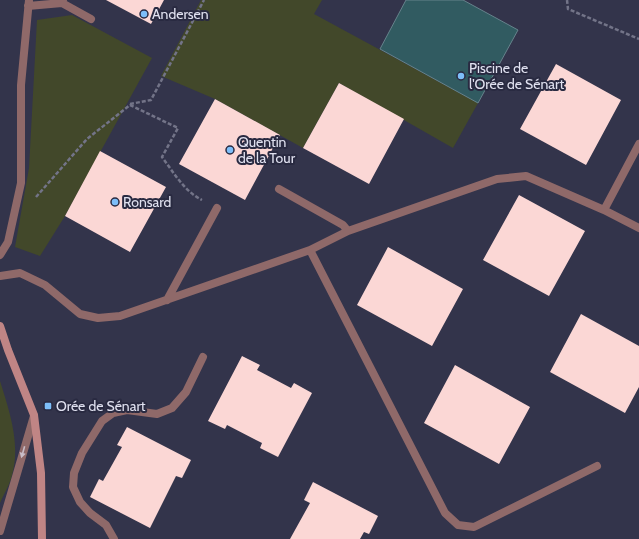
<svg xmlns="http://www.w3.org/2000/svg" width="639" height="539" viewBox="0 0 639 539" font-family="Cabin,sans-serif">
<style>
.green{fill:#42482a}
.water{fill:#315b61;stroke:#66838c}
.building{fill:#fbd7d5}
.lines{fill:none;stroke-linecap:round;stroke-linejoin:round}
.path{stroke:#737488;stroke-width:2.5;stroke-dasharray:4 2;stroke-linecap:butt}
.lane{stroke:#8f6969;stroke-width:8}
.street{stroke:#8f6969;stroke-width:8}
.secondary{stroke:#c08585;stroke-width:8}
.oneway{fill:#c8bdc8}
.poi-dot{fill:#7dbef9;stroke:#292a41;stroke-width:1.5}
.labels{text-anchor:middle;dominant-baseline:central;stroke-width:4;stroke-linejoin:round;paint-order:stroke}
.poi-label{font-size:14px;fill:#e0e1f0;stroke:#292a41;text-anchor:start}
</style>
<rect width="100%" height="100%" fill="#33344b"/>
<path class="green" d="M 201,0 L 322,0 L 314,14 L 478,103 L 453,148 L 339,83 L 303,148 L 215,99 L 161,76 Z
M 72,15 L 152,58 L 65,216 L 40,256 L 15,247 L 29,168 L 37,20 Z
M 0,381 C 9,410 21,444 12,475 C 10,484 4,494 0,503 Z"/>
<path class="water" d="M 406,0 L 463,0 L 518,30 L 478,103 L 380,49 Z"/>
<path class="building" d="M 106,0 L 164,0 L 151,24 Z
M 556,64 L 621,100 L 586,165 L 520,129 Z
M 339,83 L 404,119 L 369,184 L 303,148 Z
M 215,99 L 280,135 L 245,200 L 179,164 Z
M 100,151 L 166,187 L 130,252 L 65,216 Z
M 519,195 L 585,231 L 549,296 L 483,260 Z
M 388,247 L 463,289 L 432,346 L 357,305 Z
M 581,314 L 639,346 L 639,387 L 625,413 L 550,372 Z
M 242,356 L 260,365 L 257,370 L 291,388 L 294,383 L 312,393 L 278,457 L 260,448 L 262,443 L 227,425 L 225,429 L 208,421 Z
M 455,365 L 530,407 L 499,464 L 424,423 Z
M 127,427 L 191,460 L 182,478 L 176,476 L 150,528 L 90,497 L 99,479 L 103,481 L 122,447 L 117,445 Z
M 313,482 L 378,516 L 369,534 L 364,532 L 360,539 L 290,539 L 310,503 L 304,500 Z"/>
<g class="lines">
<path class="path" d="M 567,0 L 568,9 L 639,39
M 130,104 L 151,100 L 204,0
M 36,197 L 87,139 L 130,105 L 178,128 L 162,157 C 174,173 184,191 202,200"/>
<path class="lane" d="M 62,3 L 91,19
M 28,6 L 62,3 L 63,0
M 279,189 L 343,225 L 348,231
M 604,210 L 639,228
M 310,250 L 348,231 L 497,179 L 526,176 L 604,210 L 639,144
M 0,255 L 8,242 L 21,183 L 21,85 L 29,0
M 0,276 L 20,273 L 45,285 L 80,314 L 98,318 L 120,316 L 310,250 L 445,513 L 458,525 L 474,527 L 597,466
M 167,300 L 217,208
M 114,539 L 106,525 L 90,513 L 80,502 L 73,487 L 74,473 L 82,453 L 102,421 L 113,413 L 127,410 L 157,414 L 172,408 L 186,392 L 203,357"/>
<path class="street" d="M 0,531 L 34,416"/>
<path class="secondary" d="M 0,326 L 8,350 L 34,415 L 41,473 L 42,539"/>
</g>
<defs><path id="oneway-solid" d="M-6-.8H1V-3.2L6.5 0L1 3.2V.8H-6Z"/></defs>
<use class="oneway" href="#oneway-solid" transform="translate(23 452) rotate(106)"/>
<g class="poi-dot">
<circle cx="144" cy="14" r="4"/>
<circle cx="461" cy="76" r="4"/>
<circle cx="230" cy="150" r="4"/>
<circle cx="115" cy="202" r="4"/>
<rect x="44" y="402" width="8" height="8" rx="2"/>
</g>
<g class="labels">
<g class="poi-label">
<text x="152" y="14">Andersen</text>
<text x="469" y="68">Piscine de<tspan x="469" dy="16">l'Orée de Sénart</tspan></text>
<text x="238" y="142">Quentin<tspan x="238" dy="16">de la Tour</tspan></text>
<text x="123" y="202">Ronsard</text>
<text x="56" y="406">Orée de Sénart</text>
</g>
</g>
</svg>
